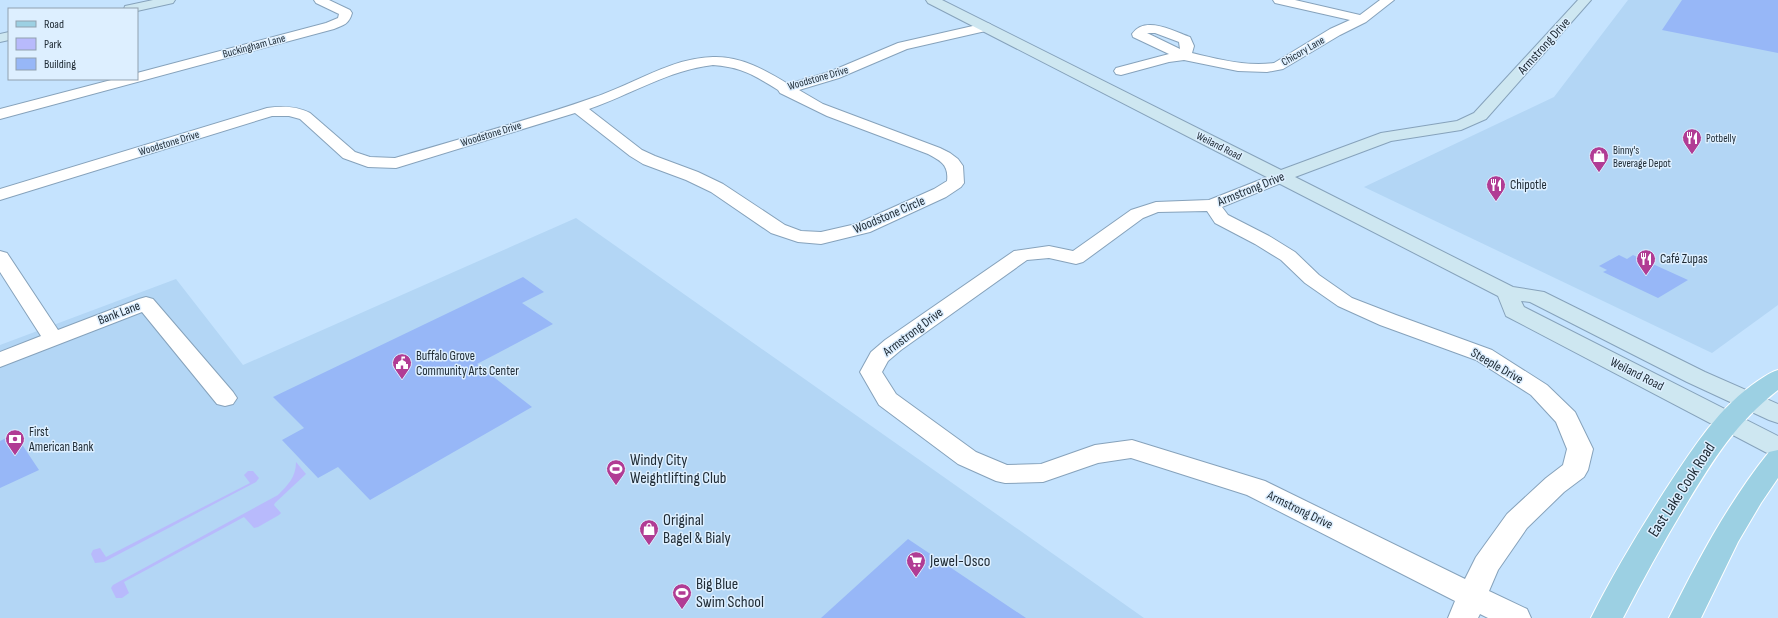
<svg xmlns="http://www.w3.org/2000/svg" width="1778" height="618" viewBox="0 0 1778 618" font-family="'Sofia Sans Condensed',sans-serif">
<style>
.built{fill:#b3d6f5}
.green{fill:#b8bafc}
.building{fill:#97b7f7}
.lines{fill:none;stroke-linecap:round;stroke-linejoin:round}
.street-casing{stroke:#86a2bb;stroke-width:2}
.secondary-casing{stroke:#86a2bb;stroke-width:2}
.primary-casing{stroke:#fff;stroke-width:2}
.street{fill:#fff;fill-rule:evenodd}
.secondary{fill:#cee7f1;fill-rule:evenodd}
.primary{fill:#9cd0e3;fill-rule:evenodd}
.labels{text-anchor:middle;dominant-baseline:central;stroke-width:3;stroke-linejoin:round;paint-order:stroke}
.far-street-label{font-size:11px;fill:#202c36;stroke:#ddefff}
.far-poi-label{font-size:11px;fill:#202c36;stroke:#ddefff;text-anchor:start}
.street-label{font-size:13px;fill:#202c36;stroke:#ddefff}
.poi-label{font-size:13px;fill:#202c36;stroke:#ddefff;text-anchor:start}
.near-poi-label{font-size:16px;fill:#202c36;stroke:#ddefff;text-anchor:start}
.near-street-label{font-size:16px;fill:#202c36;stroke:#ddefff}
</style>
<rect width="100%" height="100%" fill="#c5e3fe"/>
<path class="built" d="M 1628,0 L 1778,0 L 1778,305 L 1712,353 L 1364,187 L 1554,97 Z
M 576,218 L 1144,618 L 0,618 L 0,345 L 176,279 L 243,365 Z"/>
<path class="green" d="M 296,462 L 306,474 L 275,503 L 274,505 L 281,513 L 279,515 L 258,527 L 254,528 L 244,517 L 124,582 L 129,593 L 122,598 L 116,598 L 111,588 L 113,585 L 278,495 C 288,485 296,477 296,462 Z
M 248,471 L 253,471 L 259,478 L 256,482 L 104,562 L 95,563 L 91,554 L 93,550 L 100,548 L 106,557 L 250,483 L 244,475 Z"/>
<path class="building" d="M 1682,0 L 1778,0 L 1778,53 L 1662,30 Z
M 1619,255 L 1627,259 L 1633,255 L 1688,280 L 1658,298 L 1603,272 L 1607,270 L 1599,266 Z
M 523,277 L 544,292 L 522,303 L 553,324 L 477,364 L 532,407 L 370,500 L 338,467 L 318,478 L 282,440 L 304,428 L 273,397 Z
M 15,434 L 39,470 L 0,488 L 0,441 Z
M 908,539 L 1026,618 L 821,618 Z"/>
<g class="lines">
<defs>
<path id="street" d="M 314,0 L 329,0 L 350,10 L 352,13 C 349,24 344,25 334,29 L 0,119 L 0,109 L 115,79 L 137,79 L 137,73 L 326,23 L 338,18 L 339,14 L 316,3 Z
M 1273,0 L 1295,0 L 1360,15 L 1380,0 L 1394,0 L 1366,22 L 1340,35 L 1283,69 L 1267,72 L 1238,71 L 1184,60 L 1169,62 L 1121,75 L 1116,74 L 1114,71 L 1116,68 L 1169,54 L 1133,37 L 1132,34 C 1145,15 1173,31 1190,37 L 1194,46 L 1192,53 C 1218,59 1247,67 1274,63 L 1330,29 L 1350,20 L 1275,3 ZM 1147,33 L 1155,33 L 1179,42 L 1180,49 Z
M 986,23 L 990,24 L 992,27 L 990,30 L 907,49 L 839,78 L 799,90 L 823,104 L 940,148 L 950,153 L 958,159 L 963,166 L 964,183 L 961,187 L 946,197 L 870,232 L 821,244 L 798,242 L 771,233 L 711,192 L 686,180 L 643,164 L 630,156 L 575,113 L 396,168 L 368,167 L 343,158 L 300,119 L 289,116 L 272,116 L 0,200 L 0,189 L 267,108 C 282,106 296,106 310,113 L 355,152 L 370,157 L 395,158 C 462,138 530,120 595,97 C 634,84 671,58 713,57 C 741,56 765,70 788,84 L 829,72 L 898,43 ZM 713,65 C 741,67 754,75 778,90 L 780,93 L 827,116 L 928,154 C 941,161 949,165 947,181 L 934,189 L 856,224 L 821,232 L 801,231 L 785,225 L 723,184 L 698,172 L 655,156 L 642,150 L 589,109 C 630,95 669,70 713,65 Z
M 1280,172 L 1286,173 L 1289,177 L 1286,181 L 1222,207 L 1228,215 L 1269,236 L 1295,252 L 1319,275 L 1352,298 L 1396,315 L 1492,350 L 1547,385 L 1575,412 L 1593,449 L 1588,470 L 1584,477 L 1564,492 L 1527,528 L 1498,570 L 1489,591 L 1527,609 L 1531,618 L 1488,618 L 1480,614 L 1478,618 L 1448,618 L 1455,601 L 1247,495 L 1131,458 L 1098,463 L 1043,482 L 1005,483 L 996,481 L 958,464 L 879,405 L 860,372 L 871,352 L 885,340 L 1014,251 L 1049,246 L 1073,251 L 1131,210 L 1156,202 L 1209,200 ZM 1207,211 L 1215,223 L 1255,244 L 1281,260 L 1305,283 L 1338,306 L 1380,325 L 1476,360 L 1531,395 L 1556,422 L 1567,449 L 1563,465 L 1546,478 L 1507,514 L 1476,557 L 1465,579 L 1265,481 L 1132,440 L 1095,445 L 1041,464 L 1007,465 L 976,452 L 896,394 L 882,372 L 888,361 L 901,350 L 1027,260 L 1049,258 L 1076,264 L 1083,262 L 1143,218 L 1158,212 Z
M 0,251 L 7,253 L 58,330 L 139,299 L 146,297 L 153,299 L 233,392 L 237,398 L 233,404 L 225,406 L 217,404 L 142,312 L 0,367 L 0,352 L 41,336 L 0,272 Z"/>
<path id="secondary" d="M 153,0 L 175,0 L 173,3 L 137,11 L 137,9 L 124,9 L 125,6 Z
M 926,0 L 942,0 L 1281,170 L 1381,133 L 1457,121 L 1474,113 L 1578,0 L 1591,0 L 1486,119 L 1461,130 L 1391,141 L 1295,177 L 1513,287 L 1544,292 L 1705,372 L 1778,404 L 1778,423 L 1769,420 L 1687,382 L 1530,302 L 1521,301 L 1524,307 L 1778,436 L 1778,456 L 1769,454 L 1506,316 L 1498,296 L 928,3 Z
M 9,32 L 9,40 L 0,42 L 0,34 Z"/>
<path id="primary" d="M 1778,370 L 1778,390 C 1735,424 1715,457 1687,503 C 1664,541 1643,579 1623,618 L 1591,618 C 1613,574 1638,533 1664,492 C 1690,453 1714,413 1752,385 C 1761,379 1768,373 1778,370 Z
M 1778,450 L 1778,478 L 1761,503 L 1738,542 L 1701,618 L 1669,618 C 1698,560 1728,503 1769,452 Z"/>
</defs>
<use href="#street" class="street-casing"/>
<use href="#secondary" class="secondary-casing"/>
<use href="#primary" class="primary-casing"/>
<use href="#street" class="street"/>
<use href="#secondary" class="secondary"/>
<use href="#primary" class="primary"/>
</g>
<defs>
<symbol id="restaurant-pin" viewBox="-11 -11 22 30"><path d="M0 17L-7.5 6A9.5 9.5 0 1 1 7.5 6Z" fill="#b13c94" stroke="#ddefff"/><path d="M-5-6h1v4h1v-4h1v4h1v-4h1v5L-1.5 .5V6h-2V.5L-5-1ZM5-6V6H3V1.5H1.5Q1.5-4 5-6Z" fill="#fff"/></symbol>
<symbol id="shop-pin" viewBox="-11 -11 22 30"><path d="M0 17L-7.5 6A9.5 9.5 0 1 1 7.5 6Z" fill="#b13c94" stroke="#ddefff"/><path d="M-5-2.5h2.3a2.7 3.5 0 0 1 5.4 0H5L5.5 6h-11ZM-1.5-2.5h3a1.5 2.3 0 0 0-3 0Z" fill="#fff"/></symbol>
<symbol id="civic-pin" viewBox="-11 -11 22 30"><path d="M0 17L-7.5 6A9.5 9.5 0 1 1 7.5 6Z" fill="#b13c94" stroke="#ddefff"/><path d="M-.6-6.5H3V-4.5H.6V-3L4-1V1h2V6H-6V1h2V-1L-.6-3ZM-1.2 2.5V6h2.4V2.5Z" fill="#fff"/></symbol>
<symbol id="bank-pin" viewBox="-11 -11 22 30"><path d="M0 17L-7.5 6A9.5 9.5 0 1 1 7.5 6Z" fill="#b13c94" stroke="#ddefff"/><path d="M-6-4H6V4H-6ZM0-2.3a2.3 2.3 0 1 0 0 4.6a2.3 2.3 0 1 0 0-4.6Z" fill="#fff"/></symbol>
<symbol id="stadium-pin" viewBox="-11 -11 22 30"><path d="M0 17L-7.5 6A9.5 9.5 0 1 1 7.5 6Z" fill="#b13c94" stroke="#ddefff"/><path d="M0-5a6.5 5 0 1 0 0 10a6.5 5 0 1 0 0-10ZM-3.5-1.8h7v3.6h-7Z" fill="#fff"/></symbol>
<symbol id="supermarket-pin" viewBox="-11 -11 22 30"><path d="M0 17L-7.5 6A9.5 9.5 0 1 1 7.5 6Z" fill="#b13c94" stroke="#ddefff"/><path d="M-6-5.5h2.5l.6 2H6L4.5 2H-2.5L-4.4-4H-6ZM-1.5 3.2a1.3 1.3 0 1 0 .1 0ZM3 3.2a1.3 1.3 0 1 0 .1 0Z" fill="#fff"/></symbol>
</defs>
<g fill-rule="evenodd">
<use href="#restaurant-pin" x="1681" y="127" width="22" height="30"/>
<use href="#shop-pin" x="1588" y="145" width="22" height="30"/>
<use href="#restaurant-pin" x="1485" y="174" width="22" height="30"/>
<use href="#restaurant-pin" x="1635" y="248" width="22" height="30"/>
<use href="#civic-pin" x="391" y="352" width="22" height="30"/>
<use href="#bank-pin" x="4" y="428" width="22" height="30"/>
<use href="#stadium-pin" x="605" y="458" width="22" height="30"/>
<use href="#shop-pin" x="638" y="518" width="22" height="30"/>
<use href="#supermarket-pin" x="905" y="550" width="22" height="30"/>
<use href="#stadium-pin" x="671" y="582" width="22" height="30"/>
</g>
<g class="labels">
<g class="far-street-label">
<text transform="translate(254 46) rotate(-15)">Buckingham Lane</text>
<text transform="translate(1303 51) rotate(-30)">Chicory Lane</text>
<text transform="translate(818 78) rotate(-16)">Woodstone Drive</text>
<text transform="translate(491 134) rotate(-17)">Woodstone Drive</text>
<text transform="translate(169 143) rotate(-17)">Woodstone Drive</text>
<text transform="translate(1219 146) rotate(27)">Weiland Road</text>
</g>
<g class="far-poi-label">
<text x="1706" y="138">Potbelly</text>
<text x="1613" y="150">Binny's<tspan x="1613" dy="13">Beverage Depot</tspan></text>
</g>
<g class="street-label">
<text transform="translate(1544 46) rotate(-48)">Armstrong Drive</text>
<text transform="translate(1251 189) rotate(-22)">Armstrong Drive</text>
<text transform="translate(889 215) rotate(-23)">Woodstone Circle</text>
<text transform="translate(119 313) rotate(-21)">Bank Lane</text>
<text transform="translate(913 332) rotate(-37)">Armstrong Drive</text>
<text transform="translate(1497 366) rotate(30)">Steeple Drive</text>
<text transform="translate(1637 374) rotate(27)">Weiland Road</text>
<text transform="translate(1300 510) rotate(26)">Armstrong Drive</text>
</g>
<g class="poi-label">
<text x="1510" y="185">Chipotle</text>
<text x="1660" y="259">Café Zupas</text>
<text x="416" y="356">Buffalo Grove<tspan x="416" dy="15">Community Arts Center</tspan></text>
<text x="29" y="432">First<tspan x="29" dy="15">American Bank</tspan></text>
</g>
<g class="near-poi-label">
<text x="630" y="460">Windy City<tspan x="630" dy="18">Weightlifting Club</tspan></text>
<text x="663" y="520">Original<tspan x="663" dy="18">Bagel &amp; Bialy</tspan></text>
<text x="930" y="561">Jewel-Osco</text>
<text x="696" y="584">Big Blue<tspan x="696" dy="18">Swim School</tspan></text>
</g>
<g class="near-street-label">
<text transform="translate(1682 490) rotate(-57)">East Lake Cook Road</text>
</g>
</g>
<rect x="8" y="8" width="130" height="72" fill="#ddefff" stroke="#91a1af"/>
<rect x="16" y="21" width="20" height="6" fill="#9cd0e3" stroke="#91a1af"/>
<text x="44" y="28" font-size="12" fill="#202c36">Road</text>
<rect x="16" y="38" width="20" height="12" fill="#b8bafc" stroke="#91a1af"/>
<text x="44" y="48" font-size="12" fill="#202c36">Park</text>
<rect x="16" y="58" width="20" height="12" fill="#97b7f7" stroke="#91a1af"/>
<text x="44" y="68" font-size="12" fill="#202c36">Building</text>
</svg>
